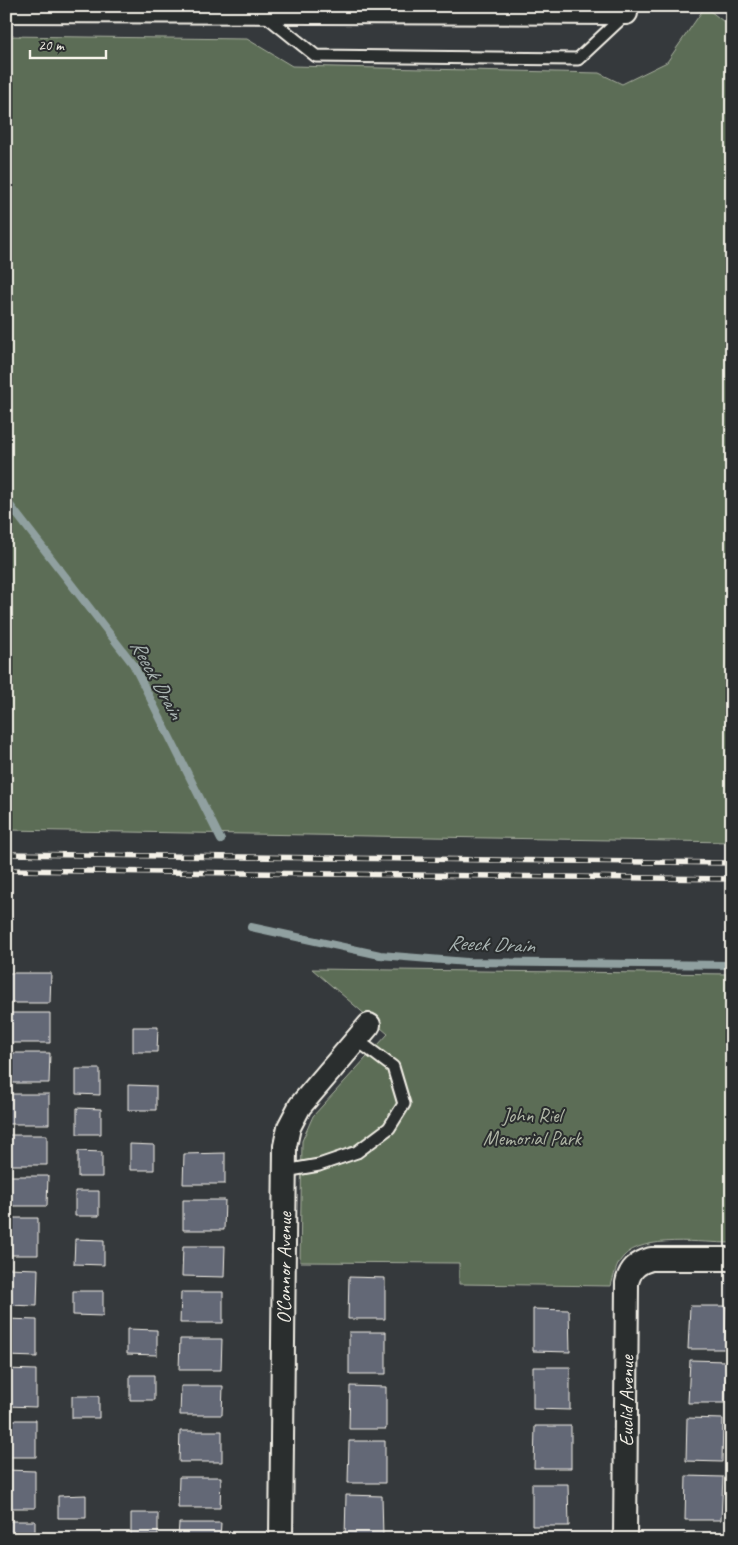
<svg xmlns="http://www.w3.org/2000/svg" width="738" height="1545" viewBox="0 0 738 1545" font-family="Caveat,sans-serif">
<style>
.green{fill:#5c6d56;stroke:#a8af9f}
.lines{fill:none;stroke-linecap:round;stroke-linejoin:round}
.stream{stroke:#90a0a0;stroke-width:8}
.building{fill:#636776;stroke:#f4f1e8}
.service-casing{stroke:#f4f1e8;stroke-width:15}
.minor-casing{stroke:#f4f1e8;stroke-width:26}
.service{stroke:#2a2d2e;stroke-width:11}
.minor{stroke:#2a2d2e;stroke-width:22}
.rail-casing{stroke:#f4f1e8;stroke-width:5.5}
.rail{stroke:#2a2d2e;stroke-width:4;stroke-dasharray:11;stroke-linecap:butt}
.labels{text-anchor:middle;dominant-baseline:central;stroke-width:4;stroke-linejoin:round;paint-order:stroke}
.park-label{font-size:20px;fill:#b0b6a6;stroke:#2a2d2e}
.street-label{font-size:20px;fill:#f4f1e8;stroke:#2a2d2e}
.water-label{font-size:21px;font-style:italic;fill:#a9b4b2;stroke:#2a2d2e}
</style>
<rect width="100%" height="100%" fill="#35393c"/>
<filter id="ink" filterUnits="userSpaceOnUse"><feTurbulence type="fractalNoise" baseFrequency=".02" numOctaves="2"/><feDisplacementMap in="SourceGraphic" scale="10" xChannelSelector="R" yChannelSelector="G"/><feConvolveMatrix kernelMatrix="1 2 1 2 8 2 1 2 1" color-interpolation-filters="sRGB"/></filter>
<g filter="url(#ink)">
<path class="green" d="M 705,7 L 732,28 L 732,842 L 6,830 L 6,36 L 247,39 L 292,66 L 599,73 L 622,84 L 667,62 Z
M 312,969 L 732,974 L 732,1243 C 702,1243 643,1234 623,1257 C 616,1265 614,1276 611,1286 L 459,1284 L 459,1263 L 300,1262 L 302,1141 L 313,1116 L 388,1034 Z"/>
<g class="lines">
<path class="stream" d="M 6,500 L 133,664 L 221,840
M 251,927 L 380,955 L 467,962 L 732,965"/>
</g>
<path class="building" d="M 9,973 L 51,973 L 50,1003 L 9,1003 Z
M 8,1013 L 50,1013 L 50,1043 L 8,1043 Z
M 133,1027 L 158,1027 L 157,1052 L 133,1052 Z
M 8,1053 L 50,1053 L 49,1083 L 8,1083 Z
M 76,1069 L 100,1069 L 100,1095 L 76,1094 Z
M 128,1085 L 156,1086 L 156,1110 L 128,1110 Z
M 7,1094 L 49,1094 L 49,1124 L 7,1124 Z
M 77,1108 L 101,1109 L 101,1134 L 77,1134 Z
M 6,1135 L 47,1135 L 47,1165 L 6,1165 Z
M 130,1144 L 154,1145 L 154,1170 L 130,1170 Z
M 78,1151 L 102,1152 L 102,1177 L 78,1177 Z
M 225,1153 L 225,1184 L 183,1184 L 184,1154 Z
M 6,1176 L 48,1176 L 47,1206 L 6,1206 Z
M 75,1191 L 99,1191 L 99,1216 L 75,1216 Z
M 183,1200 L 225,1200 L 224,1230 L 183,1230 Z
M 6,1218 L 38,1218 L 38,1255 L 6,1255 Z
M 75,1239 L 104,1240 L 104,1265 L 74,1264 Z
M 183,1246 L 225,1246 L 224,1277 L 182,1276 Z
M 6,1268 L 38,1269 L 37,1306 L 6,1305 Z
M 349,1277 L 385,1278 L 385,1319 L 348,1319 Z
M 73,1291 L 103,1291 L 103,1316 L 73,1315 Z
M 181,1292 L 223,1292 L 223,1323 L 180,1323 Z
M 690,1306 L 726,1306 L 725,1349 L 688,1349 Z
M 533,1309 L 569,1310 L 570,1352 L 533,1351 Z
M 6,1319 L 37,1320 L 37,1357 L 6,1356 Z
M 127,1329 L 157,1330 L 157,1355 L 127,1354 Z
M 349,1332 L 386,1332 L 386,1374 L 349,1374 Z
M 180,1339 L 222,1339 L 221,1370 L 179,1370 Z
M 690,1360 L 726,1361 L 725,1403 L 688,1403 Z
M 533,1367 L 570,1367 L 570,1410 L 533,1409 Z
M 6,1369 L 36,1370 L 36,1407 L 6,1406 Z
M 130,1375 L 154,1375 L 154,1400 L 130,1400 Z
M 181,1386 L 223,1386 L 222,1415 L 180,1415 Z
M 350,1386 L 386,1387 L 386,1429 L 349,1429 Z
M 72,1396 L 99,1396 L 99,1418 L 72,1418 Z
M 687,1418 L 723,1419 L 722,1462 L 686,1461 Z
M 6,1420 L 36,1420 L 36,1457 L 6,1457 Z
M 535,1426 L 571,1426 L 571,1468 L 534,1468 Z
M 180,1431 L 222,1431 L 222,1462 L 179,1462 Z
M 349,1441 L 385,1441 L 385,1483 L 348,1483 Z
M 6,1470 L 35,1471 L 35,1508 L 6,1508 Z
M 686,1476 L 723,1477 L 721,1520 L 685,1520 Z
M 179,1477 L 221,1477 L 220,1508 L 178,1508 Z
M 532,1484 L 568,1484 L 569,1526 L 532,1526 Z
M 86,1495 L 86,1518 L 58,1518 L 58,1496 Z
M 346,1495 L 382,1496 L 383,1537 L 345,1537 Z
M 131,1513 L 158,1513 L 158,1535 L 131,1535 Z
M 6,1521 L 35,1521 L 35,1539 L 6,1539 Z
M 179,1523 L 221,1523 L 220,1539 L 178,1539 Z
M 684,1535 L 720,1535 L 720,1539 L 683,1539 Z"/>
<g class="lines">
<defs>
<path id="service" d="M 265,15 L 316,56 L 578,59 L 626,14
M 285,1171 L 319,1165 L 357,1152 L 389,1128 L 404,1104 L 393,1067 L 357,1040"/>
<g id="minor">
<path d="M 6,11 L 626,13"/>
<path id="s1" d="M 281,1539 L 285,1146 L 289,1127 L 300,1106 L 369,1025"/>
<path id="s2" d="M 625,1539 L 627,1283 C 630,1269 637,1263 651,1259 L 732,1259"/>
</g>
</defs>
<use href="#service" class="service-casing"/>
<use href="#minor" class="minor-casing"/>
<use href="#service" class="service"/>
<use href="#minor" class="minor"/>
<defs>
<path id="rail" d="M 6,854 L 732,863
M 6,870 L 732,879"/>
</defs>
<use href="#rail" class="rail-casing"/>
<use href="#rail" class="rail"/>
</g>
</g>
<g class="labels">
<g class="park-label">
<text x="532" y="1115">John Riel<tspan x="532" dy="23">Memorial Park</tspan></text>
</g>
<g class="street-label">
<text stroke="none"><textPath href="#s1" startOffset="271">O'Connor Avenue</textPath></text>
<text stroke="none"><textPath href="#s2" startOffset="138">Euclid Avenue</textPath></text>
</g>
<g class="water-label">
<text transform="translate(157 679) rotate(61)">Reeck Drain</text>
<text transform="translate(491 944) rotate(2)">Reeck Drain</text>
</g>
</g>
<rect width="738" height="1545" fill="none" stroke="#2a2d2e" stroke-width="25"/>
<rect x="12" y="12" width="713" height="1520" fill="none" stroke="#f4f1e8" stroke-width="2" filter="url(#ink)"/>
<path d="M30 50v8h76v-8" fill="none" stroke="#f4f1e8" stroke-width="2.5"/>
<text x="38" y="50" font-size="15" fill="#f4f1e8" stroke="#2a2d2e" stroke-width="4" paint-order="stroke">20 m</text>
</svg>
